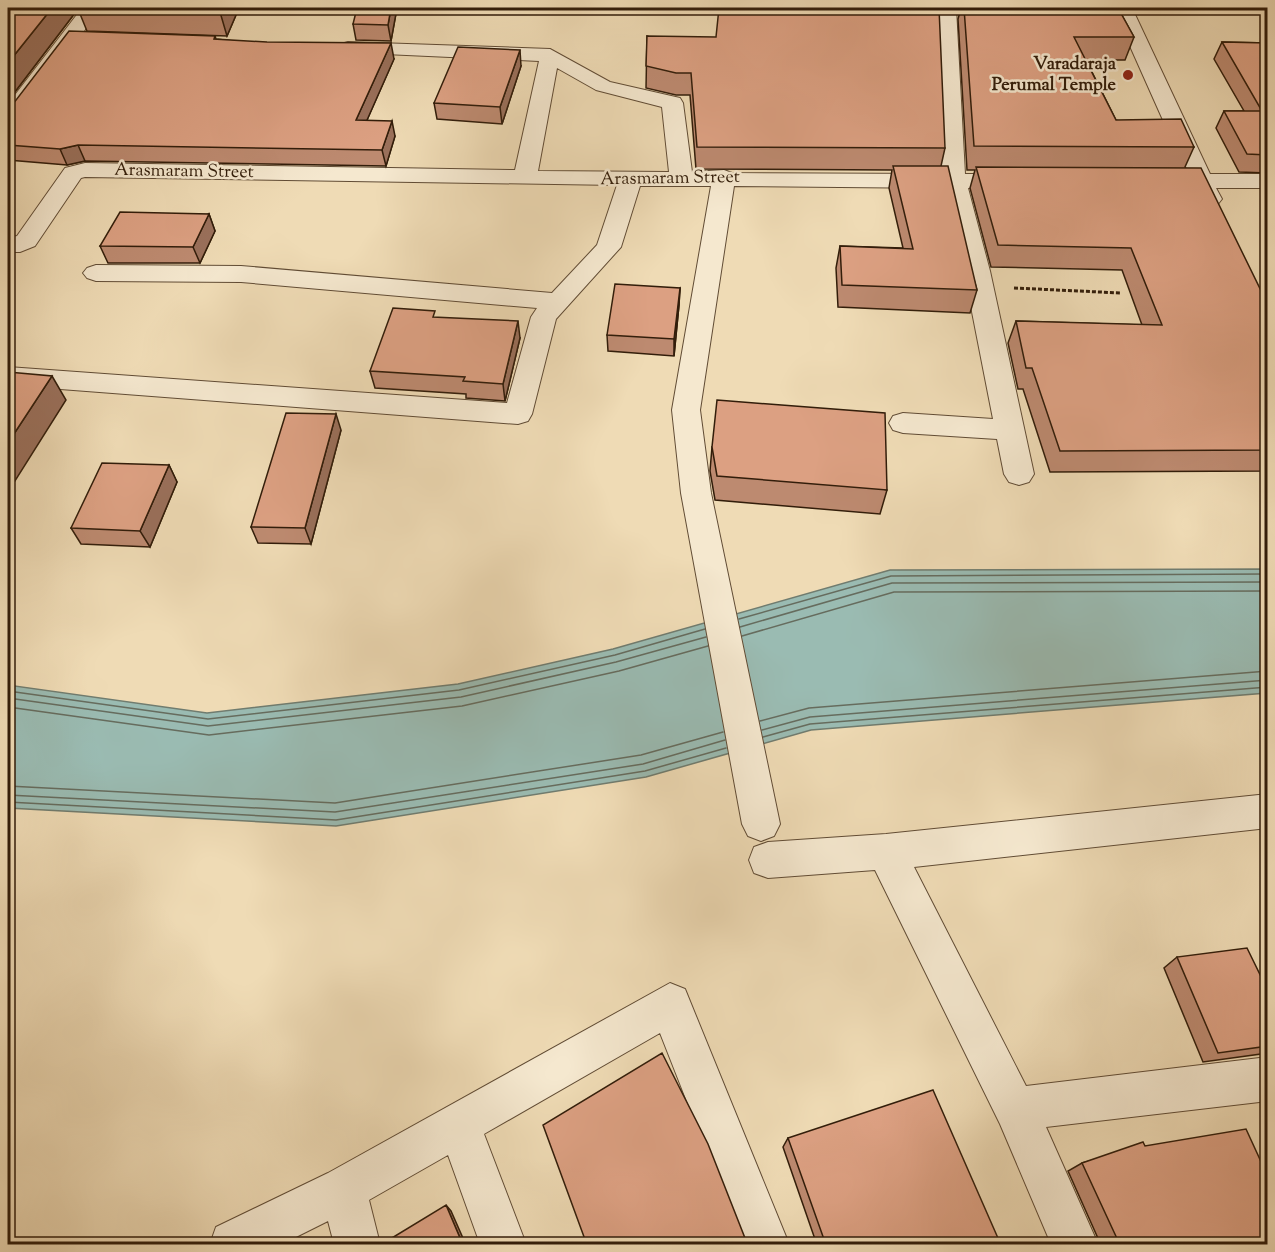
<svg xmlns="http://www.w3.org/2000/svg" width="1275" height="1252" viewBox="0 0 1275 1252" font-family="'Sorts Mill Goudy',serif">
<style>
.water{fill:#9abbb2;stroke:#707c6f;stroke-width:1.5}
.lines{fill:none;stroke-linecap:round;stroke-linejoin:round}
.shore{stroke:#666c5e;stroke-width:1.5}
.street-casing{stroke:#614c35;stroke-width:2}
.path{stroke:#321d0a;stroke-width:3;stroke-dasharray:4 2;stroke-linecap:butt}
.street{fill:#f5e8cf;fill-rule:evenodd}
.wall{fill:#bd8a70;stroke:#321d0a;stroke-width:1.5}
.shaded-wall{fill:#9a705b;stroke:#321d0a;stroke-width:1.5}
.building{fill:#dca082;stroke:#321d0a;stroke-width:1.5}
.poi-dot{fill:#8f2418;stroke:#f5e8cf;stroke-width:2}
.labels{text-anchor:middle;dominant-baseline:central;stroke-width:5;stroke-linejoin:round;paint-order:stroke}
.far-poi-label{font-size:18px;font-weight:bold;fill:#321d0a;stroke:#f5e8cf;text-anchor:end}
.far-street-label{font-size:18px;fill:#321d0a;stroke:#f5e8cf}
</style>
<rect width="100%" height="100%" fill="#efdbb5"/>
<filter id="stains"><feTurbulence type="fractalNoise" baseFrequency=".00333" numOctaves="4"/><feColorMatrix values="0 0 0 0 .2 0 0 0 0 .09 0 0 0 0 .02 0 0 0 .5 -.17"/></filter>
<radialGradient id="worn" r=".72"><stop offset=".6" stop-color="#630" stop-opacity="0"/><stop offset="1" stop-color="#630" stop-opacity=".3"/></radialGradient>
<path class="water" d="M 1267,569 L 1267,693 L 811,730 L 646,777 L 336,826 L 8,808 L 8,685 L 207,713 L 458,684 L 613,649 L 890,570 Z"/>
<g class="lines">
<path class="shore" d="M 739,619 L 891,576 L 1268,574
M 740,627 L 892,583 L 1268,582
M 742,636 L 894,592 L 1268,591
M 8,691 L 208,719 L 459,690 L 615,655 L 705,629
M 8,698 L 208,726 L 461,697 L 616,662 L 706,637
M 8,707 L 209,735 L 462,706 L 619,671 L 708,646
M 760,721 L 809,708 L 1268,671
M 762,730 L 810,717 L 1268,680
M 763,737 L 810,724 L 1268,687
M 8,786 L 335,803 L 641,755 L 723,732
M 8,795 L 335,812 L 643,764 L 725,740
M 8,802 L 336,820 L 645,771 L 726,748"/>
<defs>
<path id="street" d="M 82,8 L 101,8 L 16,123 L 8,124 L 8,104 Z
M 936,8 L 956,8 L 965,174 L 1016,174 L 1024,176 L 1028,181 L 1024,186 L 968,188 L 990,271 L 1034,474 L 1029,482 L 1019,485 L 1009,482 L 1004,474 L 997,439 L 903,433 L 893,430 L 889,423 L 893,416 L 903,413 L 993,419 L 964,271 L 944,188 L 734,186 L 700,410 L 711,493 L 780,824 L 774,836 L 761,841 L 748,836 L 742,824 L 681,493 L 672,410 L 711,186 L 640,186 L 621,247 L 556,319 L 532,414 L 528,421 L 518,424 L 8,385 L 8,367 L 507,403 L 531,317 L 537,308 L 241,282 L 96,281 L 87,278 L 83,273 L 87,268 L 96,265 L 241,266 L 552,293 L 597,245 L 617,185 L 85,177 L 81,178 L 35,246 L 20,252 L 8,252 L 8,238 L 17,236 L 65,168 L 85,163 L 515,170 L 539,61 L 341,52 L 338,48 L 341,44 L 348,42 L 550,49 L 610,82 L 680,98 L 683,103 L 692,172 L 724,170 L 732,173 L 942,174 ZM 557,68 L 596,90 L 662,107 L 669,172 L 538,171 Z
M 1113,8 L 1132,8 L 1210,174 L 1268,174 L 1268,188 L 1216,188 L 1222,199 L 1218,204 L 1202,204 L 1193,188 L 1155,186 L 1151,181 L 1155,176 L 1187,174 Z
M 1268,794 L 1268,828 L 914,867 L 1026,1086 L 1268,1057 L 1268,1101 L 1046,1127 L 1098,1244 L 1051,1244 L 1000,1124 L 875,870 L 768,878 L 754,873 L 749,860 L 754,847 L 768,842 L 886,834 Z
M 670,983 L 685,989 L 789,1244 L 743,1244 L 660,1033 L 484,1134 L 526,1244 L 480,1244 L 448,1155 L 369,1200 L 380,1244 L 334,1244 L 328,1221 L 282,1244 L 210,1244 L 216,1227 L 328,1173 Z"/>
</defs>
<use href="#street" class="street-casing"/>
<path class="path" d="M 1014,288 L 1121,293"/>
<use href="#street" class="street"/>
</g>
<path class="wall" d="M 8,8 L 239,8 L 227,36 L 87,31 L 78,9 L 8,101 Z
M 397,8 L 391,41 L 356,40 L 353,24 Z
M 961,8 L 1118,8 L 1134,37 L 1125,60 L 1086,60 L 1116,120 L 1194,147 L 1185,167 L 1268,305 L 1268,471 L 1050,472 L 1023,389 L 1018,389 L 1008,343 L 1016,321 L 1142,325 L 1122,270 L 991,267 L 970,188 L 975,170 L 967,170 L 958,19 Z
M 215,36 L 216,39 L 394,59 L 367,120 L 395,136 L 386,166 L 85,161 L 67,165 L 8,160 L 8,109 Z
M 647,36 L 945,148 L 941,166 L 977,290 L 970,313 L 838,307 L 836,268 L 840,246 L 903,248 L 889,188 L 892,170 L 696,169 L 690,95 L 676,95 L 646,88 Z
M 1222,42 L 1268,43 L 1268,173 L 1239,172 L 1216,128 L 1224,111 L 1244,111 L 1214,59 Z
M 521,66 L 502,124 L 437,119 L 434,103 Z
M 209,214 L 215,231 L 200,263 L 108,263 L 100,246 Z
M 680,288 L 679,305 L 674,356 L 608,351 L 607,335 Z
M 520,338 L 505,401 L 466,398 L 466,394 L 375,388 L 370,371 Z
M 341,430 L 311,544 L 258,543 L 251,527 Z
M 712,447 L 887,490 L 880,514 L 715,500 L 710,471 Z
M 169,465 L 177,482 L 150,547 L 81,544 L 71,528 Z
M 1177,957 L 1268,991 L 1268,1053 L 1203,1062 L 1164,968 Z
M 788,1138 L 1001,1245 L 817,1245 L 783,1147 Z
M 1145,1146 L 1268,1245 L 1101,1245 L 1068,1171 L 1082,1163 Z"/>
<path class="shaded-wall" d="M 52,8 L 80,8 L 78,8 L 78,9 L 8,101 L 8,63 Z
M 222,8 L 239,8 L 227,36 L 220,12 Z
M 391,8 L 397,8 L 391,41 L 388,25 Z
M 391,43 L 394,59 L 360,136 L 356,120 Z
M 520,50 L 521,66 L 502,124 L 500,107 Z
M 392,121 L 395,136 L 386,166 L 382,150 Z
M 78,145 L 85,161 L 67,165 L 60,149 Z
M 209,214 L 215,231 L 200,263 L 193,247 Z
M 680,288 L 679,305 L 674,356 L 674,339 Z
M 518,321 L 520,338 L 505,401 L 503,384 Z
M 52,376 L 66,400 L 8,492 L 8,443 Z
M 336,414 L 341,430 L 311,544 L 305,528 Z
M 169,465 L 177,482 L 150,547 L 140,531 Z
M 446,1205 L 451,1211 L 466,1245 L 463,1245 Z"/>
<path class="building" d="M 8,8 L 52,8 L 8,63 Z
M 78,8 L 222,8 L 220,12 Z
M 357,8 L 391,8 L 388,25 L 353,24 Z
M 719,8 L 939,8 L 945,148 L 697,147 L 691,73 L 676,73 L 646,66 L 647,36 L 716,37 Z
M 964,8 L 1118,8 L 1134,37 L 1074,37 L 1116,120 L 1181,119 L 1194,147 L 974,146 Z
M 69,31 L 215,36 L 214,39 L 267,42 L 391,43 L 356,120 L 392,121 L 382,150 L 78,145 L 60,149 L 8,145 L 8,109 L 10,108 Z
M 1222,42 L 1268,43 L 1268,155 L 1247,154 L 1224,111 L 1262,111 Z
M 458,47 L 520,50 L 500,107 L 434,103 Z
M 893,166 L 948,166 L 977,290 L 842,285 L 840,246 L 913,249 Z
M 976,167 L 1201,168 L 1268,305 L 1268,450 L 1060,451 L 1032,368 L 1026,368 L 1016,321 L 1162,325 L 1131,248 L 998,245 Z
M 120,212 L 209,214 L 193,247 L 100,246 Z
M 615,284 L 680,288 L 674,339 L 607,335 Z
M 393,308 L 435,311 L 433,317 L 518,321 L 503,384 L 463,381 L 465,377 L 370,371 Z
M 8,372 L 52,376 L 8,443 Z
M 717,400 L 885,413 L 887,490 L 717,476 L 712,447 Z
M 286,413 L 336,414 L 305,528 L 251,527 Z
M 102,463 L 169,465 L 140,531 L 71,528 Z
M 1247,948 L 1268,991 L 1268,1046 L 1218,1053 L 1177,957 Z
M 662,1053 L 708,1144 L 745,1238 L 756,1240 L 758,1245 L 587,1245 L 543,1125 Z
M 933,1090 L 1001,1245 L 826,1245 L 788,1138 Z
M 1246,1129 L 1268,1177 L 1268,1245 L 1120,1245 L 1082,1163 L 1143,1142 L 1145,1146 Z
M 446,1205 L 463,1245 L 382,1245 L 382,1244 Z"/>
<circle class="poi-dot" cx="1128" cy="75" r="6"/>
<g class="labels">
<g class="far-poi-label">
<text x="1116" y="65">Varadaraja<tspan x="1116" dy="21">Perumal Temple</tspan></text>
</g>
<g class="far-street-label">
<text transform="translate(184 172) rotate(1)">Arasmaram Street</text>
<text transform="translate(670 179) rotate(-1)">Arasmaram Street</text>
</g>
</g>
<rect width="1275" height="1252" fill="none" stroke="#efdbb5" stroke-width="30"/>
<rect x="9" y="9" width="1257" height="1234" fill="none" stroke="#321d0a" stroke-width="3"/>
<rect x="15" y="15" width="1245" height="1222" fill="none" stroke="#321d0a" stroke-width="1.5"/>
<rect width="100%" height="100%" filter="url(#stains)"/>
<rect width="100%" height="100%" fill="url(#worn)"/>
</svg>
